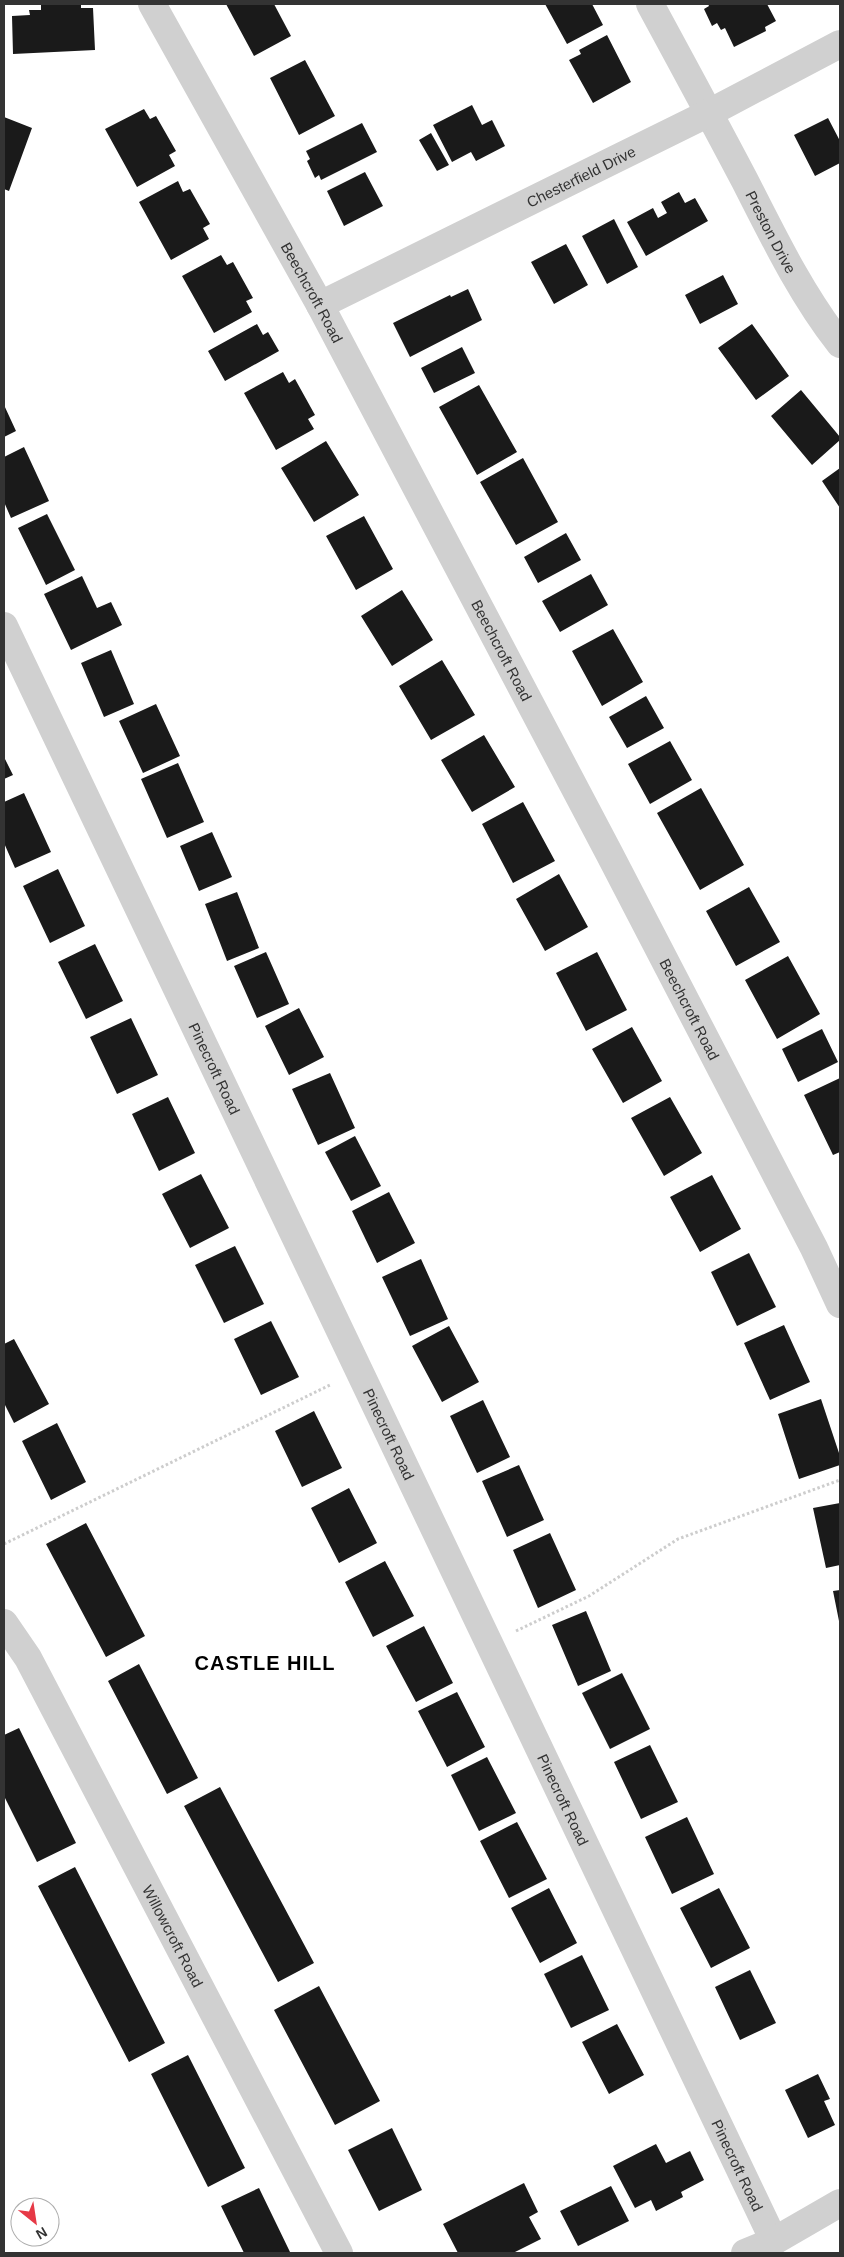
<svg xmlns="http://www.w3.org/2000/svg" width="844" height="2257" viewBox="0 0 844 2257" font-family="Arial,sans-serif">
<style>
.building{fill:#1a1a1a}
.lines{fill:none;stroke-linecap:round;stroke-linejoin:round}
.path{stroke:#cdcdcd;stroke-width:3;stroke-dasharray:2.5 2.5;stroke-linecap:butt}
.minor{stroke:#d0d0d0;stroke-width:28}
.labels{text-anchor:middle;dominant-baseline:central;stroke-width:5;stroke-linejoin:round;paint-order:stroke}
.street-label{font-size:15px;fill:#333;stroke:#fff}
.district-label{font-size:20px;font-weight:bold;letter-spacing:1px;fill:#000;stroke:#fff}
</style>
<rect width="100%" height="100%" fill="#fff"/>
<path class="building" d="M 41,4 L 81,4 L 81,8 L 93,8 L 95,50 L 13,54 L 12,16 L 30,15 L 29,10 L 41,10 Z
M 226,4 L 274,4 L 291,36 L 254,56 Z
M 545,4 L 592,4 L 603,25 L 567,44 Z
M 708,4 L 767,4 L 776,21 L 765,27 L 766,31 L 734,47 L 725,28 L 721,30 L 717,23 L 712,26 L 704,9 L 709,6 Z
M 607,35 L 631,82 L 593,103 L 569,60 L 581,54 L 579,50 Z
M 305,60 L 335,116 L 299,135 L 270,78 Z
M 472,105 L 482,125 L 492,120 L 505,146 L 476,161 L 471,152 L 452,162 L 433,125 Z
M 144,109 L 150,119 L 156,116 L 176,151 L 169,155 L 175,166 L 137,187 L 105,129 Z
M 4,117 L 32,128 L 9,191 L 4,189 Z
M 828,118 L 840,141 L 840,163 L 815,176 L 794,135 Z
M 362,123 L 377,152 L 321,180 L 319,175 L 315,178 L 307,161 L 310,159 L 306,151 Z
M 431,133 L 449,165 L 437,171 L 419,140 Z
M 365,172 L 383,206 L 344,226 L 327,191 Z
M 178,181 L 183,192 L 190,189 L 210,224 L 203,228 L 209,239 L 171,260 L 139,202 Z
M 679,192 L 685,203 L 695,198 L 708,221 L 646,256 L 627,222 L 653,208 L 658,218 L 667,213 L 661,202 Z
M 614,219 L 638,267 L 607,284 L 582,236 Z
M 566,244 L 588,285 L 554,304 L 531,262 Z
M 221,255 L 227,265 L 233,262 L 253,298 L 246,301 L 252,312 L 214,333 L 182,276 Z
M 723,275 L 738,304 L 700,324 L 685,295 Z
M 468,289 L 482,320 L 410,357 L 393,323 L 450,295 L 451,297 Z
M 257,324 L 263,335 L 268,332 L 279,351 L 225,381 L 208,351 Z
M 752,324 L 789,376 L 756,400 L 718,348 Z
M 462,347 L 475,373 L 434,393 L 421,368 Z
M 283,372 L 289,383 L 295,379 L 315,415 L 308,419 L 314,429 L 276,450 L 244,393 Z
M 479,385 L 517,452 L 477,475 L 439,407 Z
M 801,390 L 840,437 L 840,440 L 812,465 L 771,416 Z
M 4,405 L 16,431 L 4,437 Z
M 326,441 L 359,495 L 314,522 L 281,468 Z
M 24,447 L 49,501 L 11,518 L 4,502 L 4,457 Z
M 523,458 L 558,522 L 516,545 L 480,482 Z
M 840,468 L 840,508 L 822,481 Z
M 47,514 L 75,570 L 46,585 L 18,528 Z
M 364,516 L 393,569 L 356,590 L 326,536 Z
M 566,533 L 581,560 L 538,583 L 524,557 Z
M 591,574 L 608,605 L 560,632 L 542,601 Z
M 82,576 L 97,608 L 111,602 L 122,625 L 71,650 L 44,594 Z
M 402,590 L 433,640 L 392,666 L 361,616 Z
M 613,629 L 643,682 L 602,706 L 572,651 Z
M 111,650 L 134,704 L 104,717 L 81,663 Z
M 442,660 L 475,715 L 431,740 L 399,686 Z
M 646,696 L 664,728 L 627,748 L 609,717 Z
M 156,704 L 180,756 L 143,773 L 119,721 Z
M 484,735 L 515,787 L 472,812 L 441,760 Z
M 670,741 L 692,780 L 650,804 L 628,764 Z
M 4,757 L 13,775 L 4,779 Z
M 178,763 L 204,822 L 167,838 L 141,779 Z
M 701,788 L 744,865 L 700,890 L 657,813 Z
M 24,793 L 51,852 L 15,868 L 4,843 L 4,802 Z
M 523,802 L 555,861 L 513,883 L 482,824 Z
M 212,832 L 232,877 L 199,891 L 180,846 Z
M 58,869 L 85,926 L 50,943 L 23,886 Z
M 559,874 L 588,927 L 545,951 L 516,899 Z
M 749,887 L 780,942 L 736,966 L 706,911 Z
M 237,892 L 259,948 L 227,961 L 205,904 Z
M 95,944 L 123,1001 L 86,1019 L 58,962 Z
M 266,952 L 289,1004 L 257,1018 L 234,966 Z
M 597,952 L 627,1010 L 586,1031 L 556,973 Z
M 788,956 L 820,1014 L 777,1039 L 745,980 Z
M 299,1008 L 324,1057 L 289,1075 L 265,1026 Z
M 131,1018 L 158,1075 L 117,1094 L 90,1037 Z
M 632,1027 L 662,1081 L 623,1103 L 592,1049 Z
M 822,1029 L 838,1062 L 798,1082 L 782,1049 Z
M 330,1073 L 355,1128 L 318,1145 L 292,1089 Z
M 840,1078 L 840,1152 L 833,1155 L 804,1095 Z
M 168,1097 L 195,1153 L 159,1171 L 132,1114 Z
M 670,1097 L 702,1153 L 664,1176 L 631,1118 Z
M 355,1136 L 381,1186 L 351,1201 L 325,1152 Z
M 201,1174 L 229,1228 L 190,1248 L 162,1194 Z
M 712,1175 L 741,1229 L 700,1252 L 670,1197 Z
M 389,1192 L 415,1243 L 377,1263 L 352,1211 Z
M 235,1246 L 264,1304 L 224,1323 L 195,1265 Z
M 749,1253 L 776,1307 L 737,1326 L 711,1272 Z
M 421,1259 L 448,1319 L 410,1336 L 382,1277 Z
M 271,1321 L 299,1377 L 261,1395 L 234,1339 Z
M 784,1325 L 810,1382 L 770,1400 L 744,1343 Z
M 449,1326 L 479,1382 L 442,1402 L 412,1346 Z
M 14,1339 L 49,1404 L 14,1423 L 4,1403 L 4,1344 Z
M 821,1399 L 840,1456 L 840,1465 L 799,1479 L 778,1414 Z
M 483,1400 L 510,1457 L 477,1473 L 450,1416 Z
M 314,1411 L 342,1468 L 302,1487 L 275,1431 Z
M 57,1423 L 86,1482 L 51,1500 L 22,1441 Z
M 519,1465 L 544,1520 L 507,1537 L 482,1481 Z
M 349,1488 L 377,1543 L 339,1563 L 311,1508 Z
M 840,1503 L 840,1565 L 826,1568 L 813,1508 Z
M 86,1523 L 145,1636 L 106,1657 L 46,1544 Z
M 550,1533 L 576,1590 L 538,1608 L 513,1550 Z
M 385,1561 L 414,1616 L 373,1637 L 345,1582 Z
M 840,1590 L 840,1621 L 839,1621 L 833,1591 Z
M 586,1611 L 611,1671 L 578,1686 L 552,1625 Z
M 424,1626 L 453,1683 L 416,1702 L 386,1646 Z
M 139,1664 L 198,1778 L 167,1794 L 108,1681 Z
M 622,1673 L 650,1729 L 610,1749 L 582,1693 Z
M 457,1692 L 485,1747 L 447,1767 L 418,1711 Z
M 19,1728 L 76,1843 L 37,1862 L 4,1796 L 4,1735 Z
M 650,1745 L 678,1802 L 641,1819 L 614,1762 Z
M 487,1757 L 516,1813 L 479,1831 L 451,1775 Z
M 220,1787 L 314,1963 L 278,1982 L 184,1806 Z
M 687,1817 L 714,1874 L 672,1894 L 645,1837 Z
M 517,1822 L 547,1879 L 509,1898 L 480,1841 Z
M 75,1867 L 165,2043 L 129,2062 L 38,1886 Z
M 549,1888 L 577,1943 L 540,1963 L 511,1908 Z
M 719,1888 L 750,1948 L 711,1968 L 680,1908 Z
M 582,1955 L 609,2010 L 571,2028 L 544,1974 Z
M 750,1970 L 776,2023 L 740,2040 L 715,1987 Z
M 319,1986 L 380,2101 L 335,2125 L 274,2010 Z
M 617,2024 L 644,2075 L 609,2094 L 582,2042 Z
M 188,2055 L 245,2168 L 208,2187 L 151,2074 Z
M 818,2074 L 830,2099 L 824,2101 L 835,2125 L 808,2138 L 785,2090 Z
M 392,2128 L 422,2190 L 379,2211 L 348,2150 Z
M 656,2144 L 666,2163 L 690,2151 L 704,2180 L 681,2192 L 683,2197 L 656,2211 L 651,2200 L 635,2208 L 613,2166 Z
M 524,2183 L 538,2212 L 529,2217 L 541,2239 L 513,2253 L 458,2253 L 443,2224 Z
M 611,2186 L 629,2221 L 578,2246 L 560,2211 Z
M 259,2188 L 290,2252 L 287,2253 L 244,2253 L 221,2206 Z"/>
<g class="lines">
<path class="path" d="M 4,1544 L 332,1384
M 516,1631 L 589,1596 L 678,1539 L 840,1480"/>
<g class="minor">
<path id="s1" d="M 152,4 L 320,305 L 609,853 L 814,1248 L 840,1304"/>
<path id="s2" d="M 650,4 C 682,63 714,122 745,181 C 774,238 801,294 840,344"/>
<path id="s3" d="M 320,305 L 709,113 L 840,44"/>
<path id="s4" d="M 4,626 L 774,2241"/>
<path id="s5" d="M 4,1623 L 28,1658 L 339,2253"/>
<path d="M 745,2253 L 774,2241 L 840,2203"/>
</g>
</g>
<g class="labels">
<g class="street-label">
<text stroke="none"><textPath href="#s3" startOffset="291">Chesterfield Drive</textPath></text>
<text stroke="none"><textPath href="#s2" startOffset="258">Preston Drive</textPath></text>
<text stroke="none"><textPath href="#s1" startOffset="330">Beechcroft Road</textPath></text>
<text stroke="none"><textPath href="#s1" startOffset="735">Beechcroft Road</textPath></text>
<text stroke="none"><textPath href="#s1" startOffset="1140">Beechcroft Road</textPath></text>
<text stroke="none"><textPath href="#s4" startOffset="490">Pinecroft Road</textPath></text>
<text stroke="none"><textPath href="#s4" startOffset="895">Pinecroft Road</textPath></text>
<text stroke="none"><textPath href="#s4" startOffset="1300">Pinecroft Road</textPath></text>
<text stroke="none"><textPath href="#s5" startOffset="356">Willowcroft Road</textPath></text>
<text stroke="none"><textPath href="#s4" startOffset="1705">Pinecroft Road</textPath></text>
</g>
<g class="district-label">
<text x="265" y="1663">CASTLE HILL</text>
</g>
</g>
<rect width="844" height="2257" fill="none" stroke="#333333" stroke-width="10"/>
<g transform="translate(35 2222) rotate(150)"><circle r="24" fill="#ffffff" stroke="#adadad"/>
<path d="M0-4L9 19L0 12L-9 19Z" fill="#e63946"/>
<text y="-8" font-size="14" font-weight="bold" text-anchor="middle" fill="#333333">N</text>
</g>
</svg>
